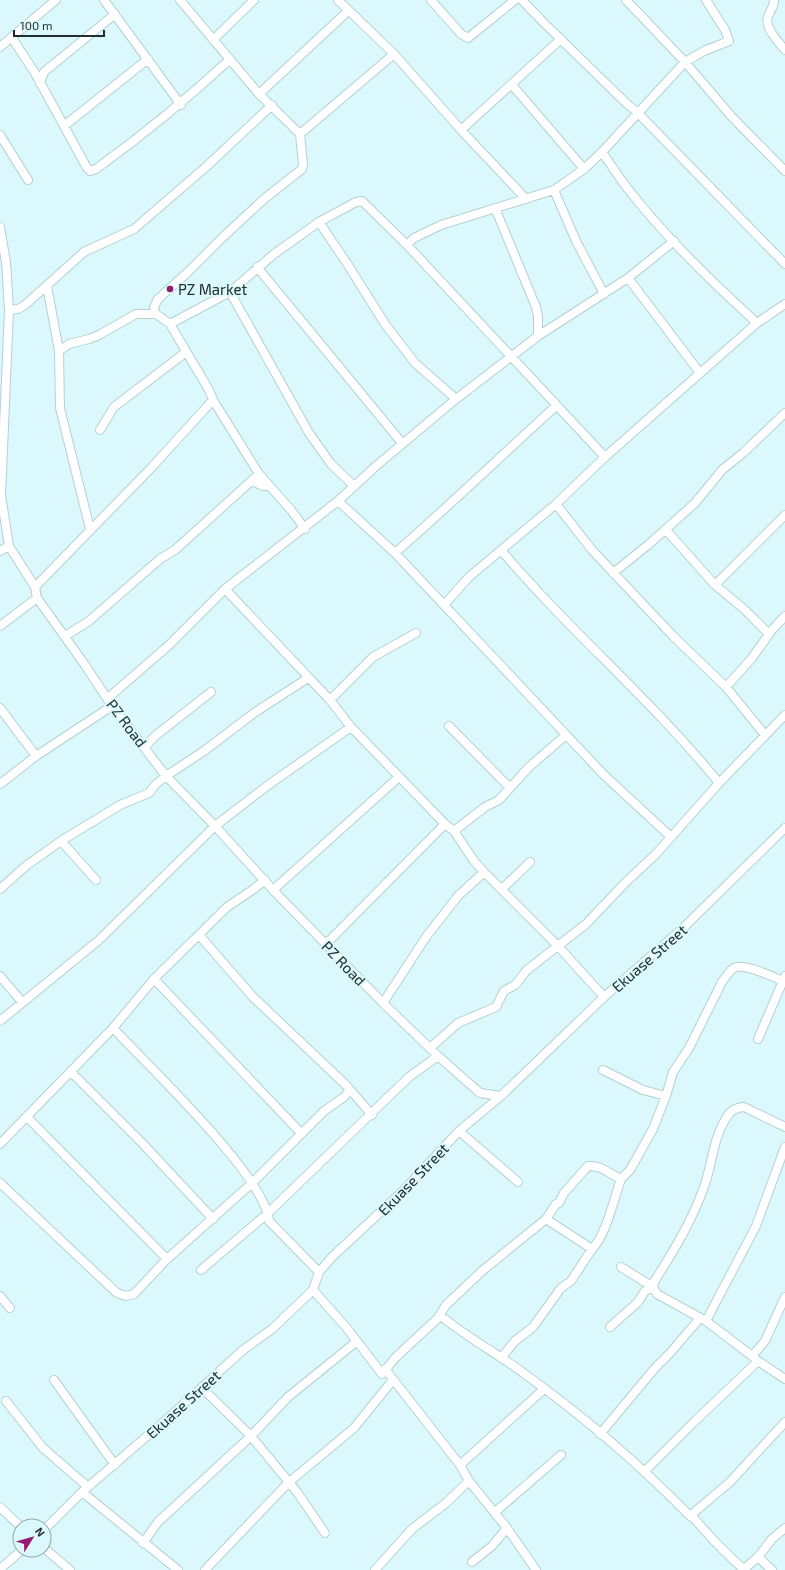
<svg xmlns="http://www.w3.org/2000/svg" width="785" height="1570" viewBox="0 0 785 1570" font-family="'Exo 2',sans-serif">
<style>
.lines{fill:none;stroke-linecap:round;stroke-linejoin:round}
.minor-casing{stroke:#b4d0d3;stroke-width:10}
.minor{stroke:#fff;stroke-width:8}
.poi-dot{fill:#991a71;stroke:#dbf8fc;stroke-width:1.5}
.labels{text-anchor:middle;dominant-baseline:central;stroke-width:4;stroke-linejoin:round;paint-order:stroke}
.poi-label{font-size:15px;fill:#222d2f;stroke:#dbf8fc;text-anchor:start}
.street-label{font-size:15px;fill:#222d2f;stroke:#dbf8fc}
</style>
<rect width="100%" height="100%" fill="#dbf8fc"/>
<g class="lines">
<defs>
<path id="minor" d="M 104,0 L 181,105
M 338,0 L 394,54 L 461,130 L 526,199
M 431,0 L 461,34 L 468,38 L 515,0
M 522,0 L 542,21 L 626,103 L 637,112 L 785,264
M 626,0 L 685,62 L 732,117 L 785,171
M 774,0 C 774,8 770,10 768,17 C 764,27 779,43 785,50
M 12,38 L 35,73 L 87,168 L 90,171 L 96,169 C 143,135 187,99 229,60
M 213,40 L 254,0
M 0,47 L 56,0
M 40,83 L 44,72 L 115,14
M 512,85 L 584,169
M 259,94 L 348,11
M 64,126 L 148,59
M 461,130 L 561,39
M 300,134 L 394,54
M 0,135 L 28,180
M 602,152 C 612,166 621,181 632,194 C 668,240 714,284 757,323
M 554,190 L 576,241 L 604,294
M 495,208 L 536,307 L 538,316 L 538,336
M 319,222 L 348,265 L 385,324 L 415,363 L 456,399
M 0,227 L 6,262 L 9,310 L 1,495 L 9,546 L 35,587 L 37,598 L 85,665 L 112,706 L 166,776 L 215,826 L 273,890 L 383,1003 L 438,1056 L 480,1093 L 501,1096
M 407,245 L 414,238 L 441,225 L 554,190 L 584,169 L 602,152 L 685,62 L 704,51 L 729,41 L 725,30 L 706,0
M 257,267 L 402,443
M 628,278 L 700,373
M 47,286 L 59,351 L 60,408 L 90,529
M 230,292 L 309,433 L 331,464 L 354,486
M 9,310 L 18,309 L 25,305 L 84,252 L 134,229 L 207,166 L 272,105
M 156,314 L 154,307 L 158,299 L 188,272 L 223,237 L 264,199 L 302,169 L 303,165 L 300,134 L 259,94 L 180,0
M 170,324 L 230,292 L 274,254 L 319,222 L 356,202 L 362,201 L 407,245 L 605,457
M 59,351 L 69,344 L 89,339 L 99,335 L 136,314 L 156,314 L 170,324 L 209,390 L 213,400 L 259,474 L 291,510 L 305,529
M 100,430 L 114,407 L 186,352
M 252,481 L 263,486 L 269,486
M 338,501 L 395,553 L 603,774 L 671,837
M 556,504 L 592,550 L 674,637 L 726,687 L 765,735
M 666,530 L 715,585 L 744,609 L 769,634
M 501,550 C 569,631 652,700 719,783
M 0,551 L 9,546
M 395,553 C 450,505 502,455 556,406
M 613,573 L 648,545 L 695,503 L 722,470 L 743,453 L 785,413
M 715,585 L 785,515
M 35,587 L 152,467 L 213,400
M 225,589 L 330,700 L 351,727 L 445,824 L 454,831 L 474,861 L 484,872 L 557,945 L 604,997
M 444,605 L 469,577 L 556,504 L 605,457 L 757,323 L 785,304
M 0,626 L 37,598
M 65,636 L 89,621 L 160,559 L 175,550 L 259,474
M 726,687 L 752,658 L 772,630 L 785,616
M 108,698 L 168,646 L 225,589 L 338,501 L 376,466 L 456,399 L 538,336 L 628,278 L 674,241
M 330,700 L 373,657 L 416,633
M 0,708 L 36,756
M 449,726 L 510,788
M 145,747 L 155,736 L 211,692
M 0,784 L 36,756 L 112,706
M 454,831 L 485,807 L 499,800 L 529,767 L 566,735
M 61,841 L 96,880
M 0,889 L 27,865 L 61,841 L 120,805 L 149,793 L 155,785 L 166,776 L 204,751 L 254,713 L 308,678
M 502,889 L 530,862
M 273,890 L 399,777
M 199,935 L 253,997 L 346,1085 L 372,1115
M 326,944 L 445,824
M 0,976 L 22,1002
M 154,979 L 301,1133
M 383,1003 L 426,937 L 458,896 L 484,872
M 0,1021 L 99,940 L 215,826 L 271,783 L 351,727
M 113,1028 C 147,1065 266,1177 269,1221 L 319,1272
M 758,1039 L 785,976
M 430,1048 L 458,1023 L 496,1007 L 504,991 L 515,985 L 527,970 L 586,924 L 626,882 L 656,854 L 719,783 L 785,715
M 603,1070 L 643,1090 L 666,1096
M 71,1072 L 143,1144 L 213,1219
M 27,1117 L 167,1259
M 785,1127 L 744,1107 C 735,1107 729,1112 725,1120 C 713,1140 712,1165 704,1187 C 692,1221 673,1252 654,1282 L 653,1287 L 657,1294 L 706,1321 L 752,1356 L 765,1341 L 785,1297
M 459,1131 L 518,1182
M 0,1144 L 113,1028 L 154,979 L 227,907 L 251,891 L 265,880
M 0,1183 L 117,1293 L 126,1296 L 134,1294 L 167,1259 L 251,1184 L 324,1111 L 344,1097 L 350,1090
M 546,1219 L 592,1249 C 606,1236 614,1198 621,1179
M 201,1270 L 268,1213 L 409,1077 L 438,1056
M 313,1290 L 346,1327 L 382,1374 L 396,1357 L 438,1318 L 446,1305 L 482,1271 L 546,1219 L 556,1204 L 559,1203 L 564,1193 L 588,1166 C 602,1165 609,1174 621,1179 L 630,1170 L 653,1129 L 666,1096 L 673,1072 L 689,1048 L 722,982 C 725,978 729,971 734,968 C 743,962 773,977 783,981
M 0,1296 L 10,1308
M 440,1315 C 466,1337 495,1352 522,1372 C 582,1415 639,1464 690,1516 L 691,1515 L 716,1543 L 743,1569
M 706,1321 L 756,1226 L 785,1147
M 610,1327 L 638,1302 L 645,1291 L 653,1287 L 621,1267
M 501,1358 L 515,1341 L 533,1327 L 561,1288 L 571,1281 L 592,1249
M 755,1359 L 785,1379
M 385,1369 L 460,1465 L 469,1481 L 507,1528 L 536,1570
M 54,1380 L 115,1465
M 202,1388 L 251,1436 L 297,1492 L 325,1533
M 6,1401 L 43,1448 L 88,1487
M 600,1434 L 655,1368 L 671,1352 L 700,1318
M 460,1465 L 544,1389
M 645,1471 L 693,1423 L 757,1362
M 82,1492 L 178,1570
M 0,1507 L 20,1526
M 495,1512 L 561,1455
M 691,1515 L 730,1482 L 785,1422
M 44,1530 L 82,1492 L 167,1419 L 243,1350 L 272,1329 L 313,1290 L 319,1272 L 332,1257 L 403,1191 L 459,1131 L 501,1096 L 604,997 L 683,928 L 785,828
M 143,1543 L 158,1522 L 251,1436 L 288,1397 L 356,1342
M 44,1548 L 70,1570
M 758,1557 L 772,1570
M 472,1562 L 492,1546 L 507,1528
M 0,1569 L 22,1550
M 205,1570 L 288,1483 L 354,1428 L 392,1381
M 375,1570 L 412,1529 L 446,1503 L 469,1481
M 743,1570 L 758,1557 L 772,1539 L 785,1528"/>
</defs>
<use href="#minor" class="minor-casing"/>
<use href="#minor" class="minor"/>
</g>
<circle class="poi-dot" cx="170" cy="289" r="4"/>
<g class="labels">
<g class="poi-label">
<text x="178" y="289">PZ Market</text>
</g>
<g class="street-label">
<text transform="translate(127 723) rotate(53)">PZ Road</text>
<text transform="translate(649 958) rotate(-41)">Ekuase Street</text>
<text transform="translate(344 963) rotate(46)">PZ Road</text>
<text transform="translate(413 1179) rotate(-46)">Ekuase Street</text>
<text transform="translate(183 1404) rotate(-42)">Ekuase Street</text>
</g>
</g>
<g transform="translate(32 1538) rotate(53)"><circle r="19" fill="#dbf8fc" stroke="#91a7aa"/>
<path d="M0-3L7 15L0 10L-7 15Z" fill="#991a71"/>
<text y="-6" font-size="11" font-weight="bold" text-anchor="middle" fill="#222d2f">N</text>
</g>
<path d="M14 30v6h90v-6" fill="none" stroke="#222d2f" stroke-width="2"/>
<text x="20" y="30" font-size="12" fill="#222d2f" stroke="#dbf8fc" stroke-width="3" paint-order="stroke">100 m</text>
</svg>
